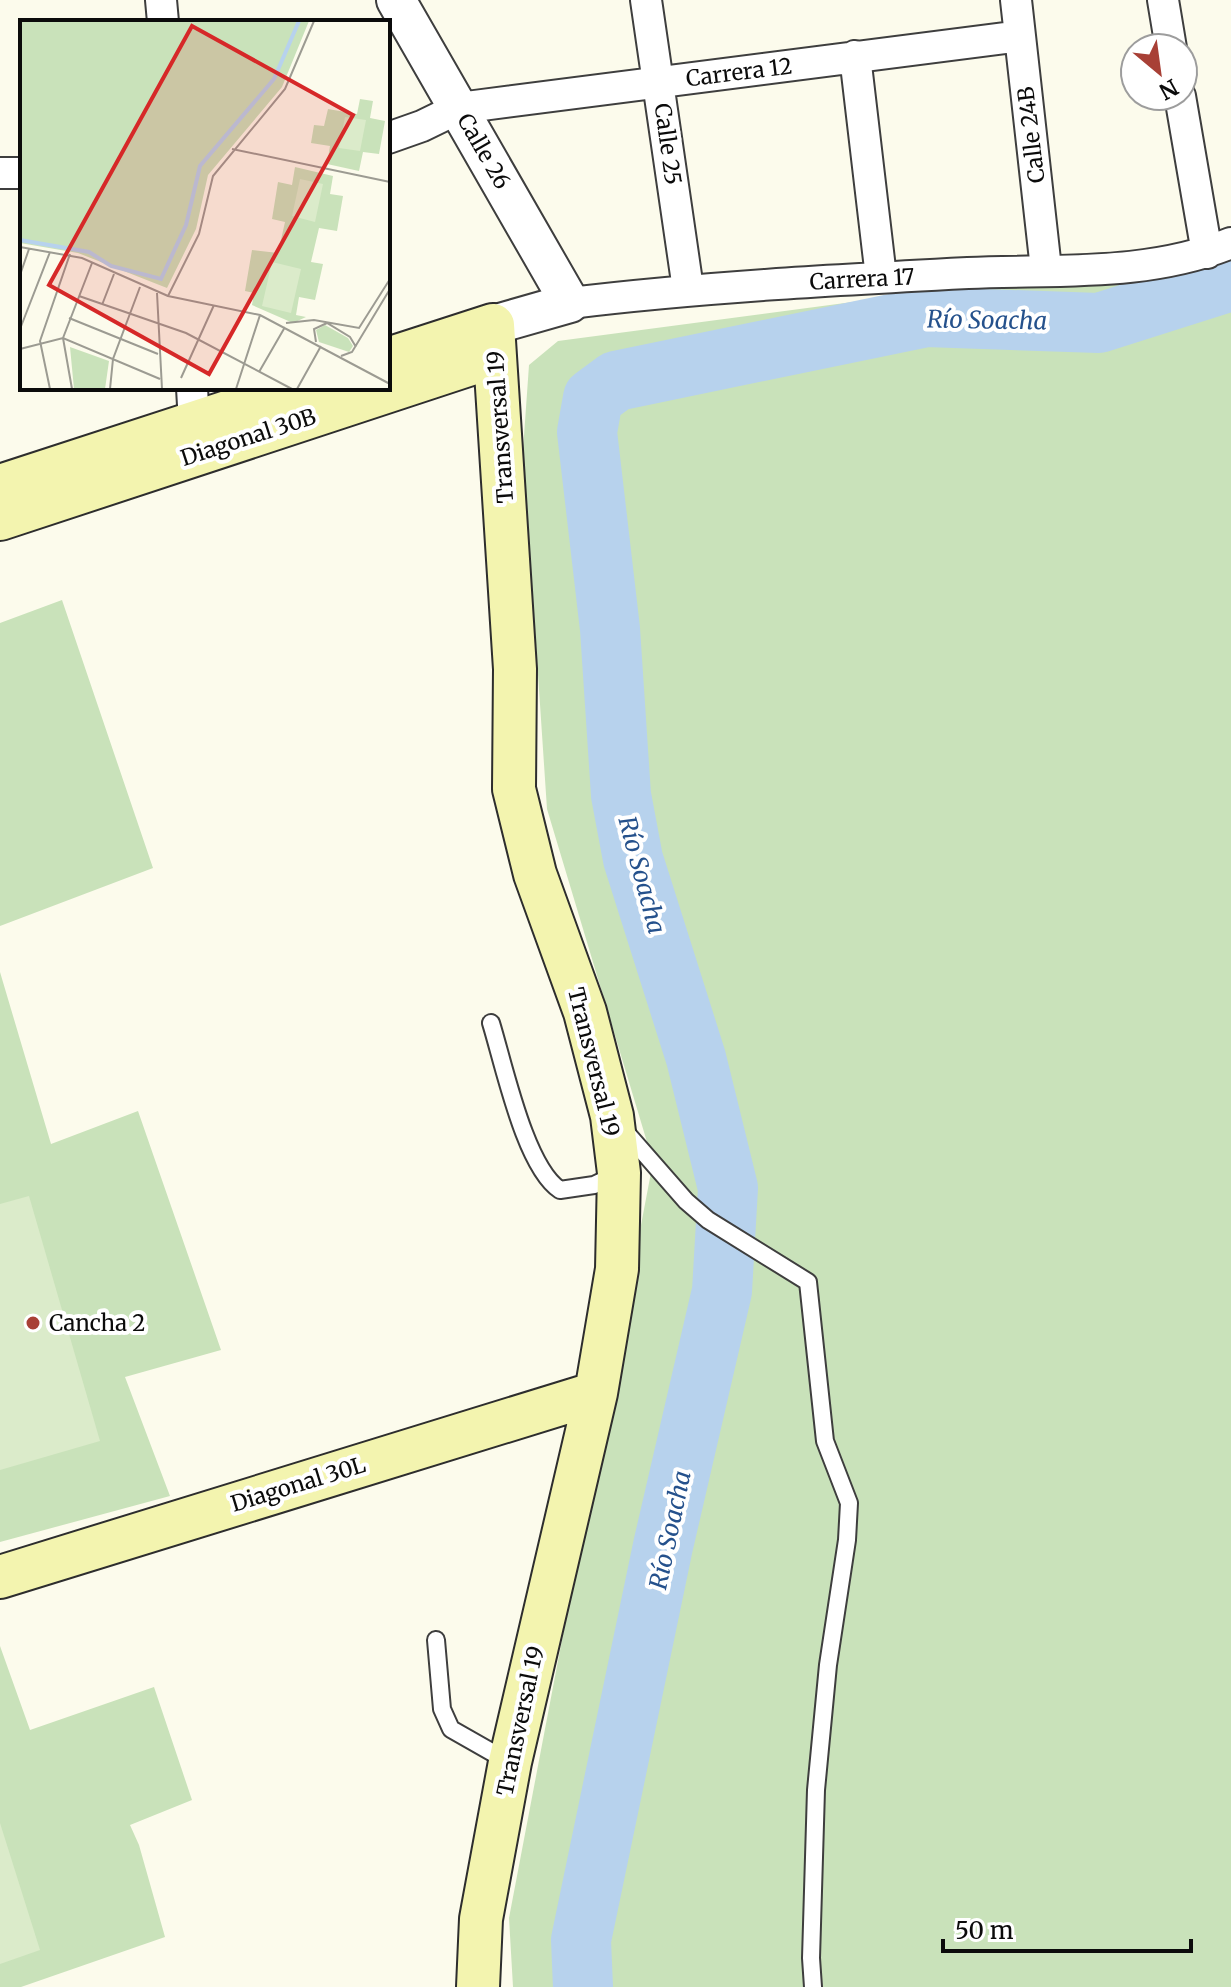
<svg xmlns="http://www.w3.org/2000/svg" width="1231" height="1987" viewBox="0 0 1231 1987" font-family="Merriweather,serif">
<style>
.green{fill:#c9e2ba}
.pitch{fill:#dbebca}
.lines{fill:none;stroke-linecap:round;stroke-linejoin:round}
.river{stroke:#b7d2ed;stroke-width:60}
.service-casing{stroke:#3e3e3e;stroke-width:20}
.minor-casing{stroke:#3e3e3e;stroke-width:34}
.tertiary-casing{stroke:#3e3e3e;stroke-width:42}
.secondary-casing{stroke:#2d2d2d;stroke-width:46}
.service{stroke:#fff;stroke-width:16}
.minor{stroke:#fff;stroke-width:30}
.tertiary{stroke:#fff;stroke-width:38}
.secondary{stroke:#f3f4af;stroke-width:42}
.poi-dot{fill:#a84036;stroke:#fff;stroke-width:3}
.labels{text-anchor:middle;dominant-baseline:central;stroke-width:8;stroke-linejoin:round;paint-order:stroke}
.street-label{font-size:22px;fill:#0b0b0b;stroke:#fff}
.poi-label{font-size:22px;fill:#0b0b0b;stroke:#fff;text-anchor:start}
.water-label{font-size:24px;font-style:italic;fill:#25518c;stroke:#fff}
.inset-river{fill:none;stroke:#b7d2ed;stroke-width:4}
.inset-road{fill:none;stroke:#9c9b92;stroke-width:2}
.view{fill:#d62828;fill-opacity:0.15;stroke:#d62828;stroke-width:4}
.inset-edge{fill:none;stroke:#0b0b0b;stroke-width:4}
</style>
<rect width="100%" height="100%" fill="#fcfbec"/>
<path class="green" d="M 1231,256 L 1231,1987 L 513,1987 L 509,1918 L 653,1162 L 547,809 L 523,450 L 529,365 L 558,341 L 958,288 L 1163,281 Z
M 62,600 L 153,868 L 0,926 L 0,623 Z
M 0,972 L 51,1144 L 138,1111 L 221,1350 L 125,1377 L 170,1496 L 0,1542 Z
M 0,1646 L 30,1730 L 154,1687 L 192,1800 L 130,1825 L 139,1845 L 165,1937 L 21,1987 L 0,1987 Z"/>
<path class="pitch" d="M 29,1196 L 100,1441 L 0,1470 L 0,1204 Z
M 0,1823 L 40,1950 L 0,1964 Z"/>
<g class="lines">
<path class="river" d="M 583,1987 L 581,1940 L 663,1546 L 722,1291 L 728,1188 L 696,1058 L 633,859 L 621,795 L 610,629 L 587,432 L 593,398 L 616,381 L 926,317 L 1099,323 L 1231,281"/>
<defs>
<path id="service" d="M 491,1023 C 504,1065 525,1167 560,1190 L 594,1185 L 617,1174
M 623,1129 L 686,1201 L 708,1220 L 808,1282 L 825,1441 L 849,1503 L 847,1540 L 828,1665 L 816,1790 L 811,1958 L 813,1987
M 436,1640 L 442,1709 L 451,1729 L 509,1762"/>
<path id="minor" d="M 161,0 L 163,22
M 646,0 L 688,289
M 1016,0 L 1046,269
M 1163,0 L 1171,48
M 855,56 L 881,277
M 1180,96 L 1207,253
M 388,138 L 422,126 L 459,108 L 1020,36
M 0,173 L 22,173
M 570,303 C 702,287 835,280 968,273 C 1056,269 1148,277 1231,243
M 192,388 L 194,423"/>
<path id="tertiary" d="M 396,0 L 570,303 L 493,325"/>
<path id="secondary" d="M 388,359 L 493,325 L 515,669 L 514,789 L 535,874 L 585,1012 L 612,1116 L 619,1173 L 617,1269 L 596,1393 L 510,1762 L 481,1919 L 478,1987
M 0,486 L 301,388
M 0,519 L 495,356
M 0,1577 L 596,1393"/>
</defs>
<use href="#service" class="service-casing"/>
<use href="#minor" class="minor-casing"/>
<use href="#tertiary" class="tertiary-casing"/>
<use href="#secondary" class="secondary-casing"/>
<use href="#service" class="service"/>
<use href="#minor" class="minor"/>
<use href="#tertiary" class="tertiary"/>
<use href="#secondary" class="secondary"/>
</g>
<circle class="poi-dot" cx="33" cy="1323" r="8"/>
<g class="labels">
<g class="street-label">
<text transform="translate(739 72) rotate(-7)">Carrera 12</text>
<text transform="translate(1031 135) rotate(-97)">Calle 24B</text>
<text transform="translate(668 144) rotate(82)">Calle 25</text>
<text transform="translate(484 151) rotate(60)">Calle 26</text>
<text transform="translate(862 279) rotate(-3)">Carrera 17</text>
<text transform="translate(500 427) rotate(-94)">Transversal 19</text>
<text transform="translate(248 437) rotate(-18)">Diagonal 30B</text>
<text transform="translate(594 1062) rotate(76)">Transversal 19</text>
<text transform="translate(298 1484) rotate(-17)">Diagonal 30L</text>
<text transform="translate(520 1721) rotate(-78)">Transversal 19</text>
</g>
<g class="poi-label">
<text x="49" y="1323">Cancha 2</text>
</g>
<g class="water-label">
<text transform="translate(987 320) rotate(1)">Río Soacha</text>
<text transform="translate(642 875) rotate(75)">Río Soacha</text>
<text transform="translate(670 1530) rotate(-78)">Río Soacha</text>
</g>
</g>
<g transform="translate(20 20)">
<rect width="370" height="370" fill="#fcfbec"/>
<path d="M 0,1 L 289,1 L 262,67 L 188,155 L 176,209 L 147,268 L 58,233 L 0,223 ZM 340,79 L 353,81 L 350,98 L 365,101 L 359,134 L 343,132 L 339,151 L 307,144 L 310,126 L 291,123 L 294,105 L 304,106 L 308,89 L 337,94 ZM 275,147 L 313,156 L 310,174 L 323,176 L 317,211 L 299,208 L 291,242 L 303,244 L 295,280 L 279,277 L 276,295 L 286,297 L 273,303 L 232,285 L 234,273 L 225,271 L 232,230 L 258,233 L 265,202 L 252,199 L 258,162 L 272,165 ZM 305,305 L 328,318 L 333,326 L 329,332 L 299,322 L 296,310 ZM 50,327 L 89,341 L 85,369 L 54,369 Z" fill="#c9e2ba"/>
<path d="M 325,97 L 346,100 L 340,131 L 319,128 ZM 280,159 L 303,164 L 295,202 L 272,196 ZM 252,242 L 281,249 L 271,293 L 242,286 Z" fill="#dbebca"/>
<path class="inset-river" d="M 0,220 L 69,232 L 91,246 L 141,259 L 166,205 L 180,146 L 254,59 L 279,1"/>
<path class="inset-road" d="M 294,1 L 265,69 L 193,156 L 179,214 L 148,276 L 240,295 L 370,364M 212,129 L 370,162M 0,227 L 62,238 L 148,276M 0,255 L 9,229M 137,273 L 142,369M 59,276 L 166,313 L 272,369M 82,285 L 94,254M 49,298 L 138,334M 266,303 L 294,300 L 339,308 L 370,259M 0,309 L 30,232M 296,322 L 294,309 L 307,303 L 330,317 L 336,327M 0,329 L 43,318 L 140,359M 321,336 L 332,332 L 370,269M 239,352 L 265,307M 161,358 L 194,285M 30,369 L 20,321 L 50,234M 52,369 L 43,318 L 72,243M 90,369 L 93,339 L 120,267M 216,369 L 240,295M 277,369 L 301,326"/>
<path class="view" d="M 172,6 L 333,95 L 189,354 L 29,265 Z"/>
<rect width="370" height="370" class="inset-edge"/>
</g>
<g transform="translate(1159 72) rotate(151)"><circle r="38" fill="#ffffff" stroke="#9d9d9d" stroke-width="2"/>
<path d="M0-6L14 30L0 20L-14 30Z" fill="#a84036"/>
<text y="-12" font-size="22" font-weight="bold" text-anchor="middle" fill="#0b0b0b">N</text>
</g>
<path d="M943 1939v12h248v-12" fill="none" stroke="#0b0b0b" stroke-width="4"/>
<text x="955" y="1939" font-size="24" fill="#0b0b0b" stroke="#ffffff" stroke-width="6" paint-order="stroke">50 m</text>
</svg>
